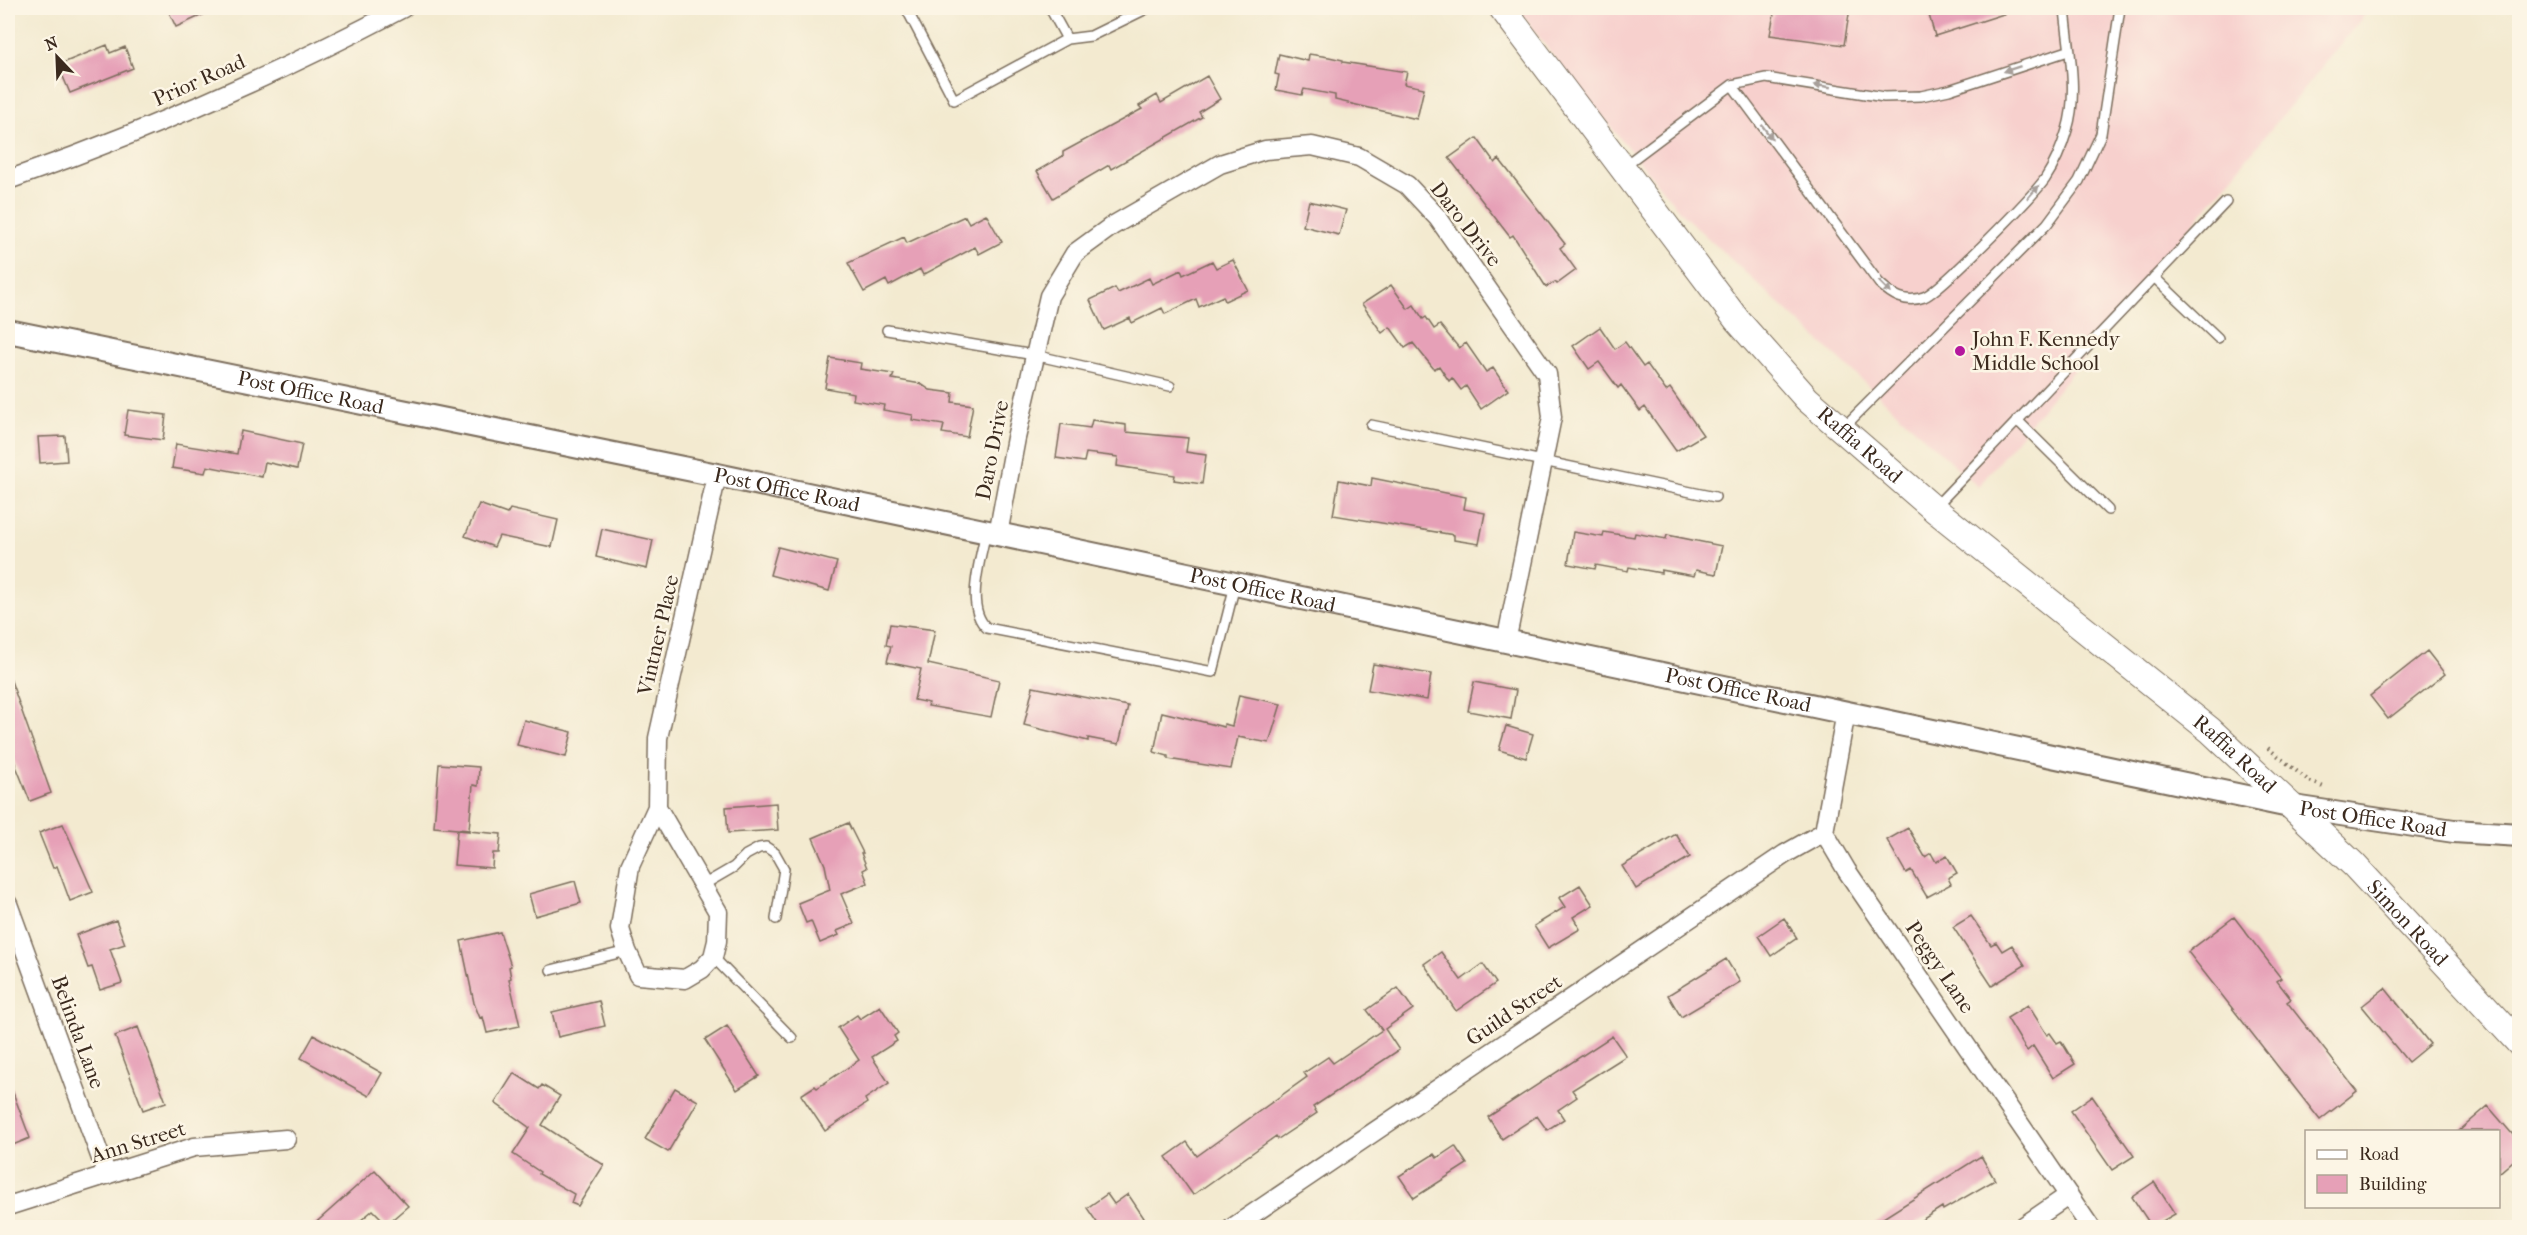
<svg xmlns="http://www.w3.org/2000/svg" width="2527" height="1235" viewBox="0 0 2527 1235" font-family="'IM FELL French Canon',serif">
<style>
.built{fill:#f7d0cd}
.building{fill:#e6a0b7}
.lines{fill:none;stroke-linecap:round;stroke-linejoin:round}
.service-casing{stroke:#7b6d5c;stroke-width:12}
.minor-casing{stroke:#7b6d5c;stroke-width:21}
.tertiary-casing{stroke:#7b6d5c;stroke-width:26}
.secondary-casing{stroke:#7b6d5c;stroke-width:28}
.path{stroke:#7b6d5c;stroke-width:4;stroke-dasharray:1.5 4.5;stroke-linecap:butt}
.service{stroke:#fff;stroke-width:9}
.minor{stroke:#fff;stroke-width:18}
.tertiary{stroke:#fff;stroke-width:22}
.secondary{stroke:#fff;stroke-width:26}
.oneway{fill:#a79f9a}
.poi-dot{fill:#b5179e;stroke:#fcf5e5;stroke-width:2}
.labels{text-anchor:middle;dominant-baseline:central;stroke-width:5;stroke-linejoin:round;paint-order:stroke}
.street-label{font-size:21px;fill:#3b2a1e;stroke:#fcf5e5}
.poi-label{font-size:21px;fill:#3b2a1e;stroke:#fcf5e5;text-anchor:start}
</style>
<rect width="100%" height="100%" fill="#fcf5e5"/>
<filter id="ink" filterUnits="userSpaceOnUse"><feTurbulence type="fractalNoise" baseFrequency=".0167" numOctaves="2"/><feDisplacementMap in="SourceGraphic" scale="12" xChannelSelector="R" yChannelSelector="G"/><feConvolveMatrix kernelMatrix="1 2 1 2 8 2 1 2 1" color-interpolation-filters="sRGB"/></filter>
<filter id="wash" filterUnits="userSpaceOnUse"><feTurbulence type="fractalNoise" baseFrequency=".008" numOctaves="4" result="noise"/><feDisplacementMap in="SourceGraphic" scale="24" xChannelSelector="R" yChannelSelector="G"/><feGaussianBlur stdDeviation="1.35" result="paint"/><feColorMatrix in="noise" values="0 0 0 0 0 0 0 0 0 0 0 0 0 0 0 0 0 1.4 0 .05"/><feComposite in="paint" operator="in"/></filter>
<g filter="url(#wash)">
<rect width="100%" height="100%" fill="#f3ead0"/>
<path class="built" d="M 1517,8 L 2370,8 L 1978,487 L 1684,216 L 1563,69 Z"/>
<g id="blocks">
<path class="building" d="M 167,8 L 218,8 L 176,27 Z
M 1775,8 L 1850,8 L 1844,45 L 1770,35 Z
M 1927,8 L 2012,8 L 2013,11 L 1935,36 Z
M 107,45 L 110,53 L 125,47 L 133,68 L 70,93 L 58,65 Z
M 1279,54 L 1308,61 L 1309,54 L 1329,57 L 1343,60 L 1343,62 L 1407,72 L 1404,84 L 1424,88 L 1417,119 L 1335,100 L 1335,95 L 1304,89 L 1302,95 L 1276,90 L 1279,75 L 1275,74 Z
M 1207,76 L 1220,99 L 1199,112 L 1202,117 L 1111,169 L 1109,165 L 1053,198 L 1037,171 L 1063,156 L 1063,152 L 1142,109 L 1139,106 L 1157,95 L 1161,103 Z
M 1477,138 L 1495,163 L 1499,159 L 1565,244 L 1560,248 L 1576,270 L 1557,284 L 1555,282 L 1546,287 L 1513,235 L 1510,237 L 1449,158 Z
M 1309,201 L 1346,210 L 1339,235 L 1303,226 Z
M 986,214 L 1002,242 L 979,254 L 975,247 L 923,275 L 920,269 L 889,286 L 886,280 L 864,292 L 848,263 L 904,237 L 907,243 L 965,216 L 969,223 Z
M 1233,260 L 1248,290 L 1225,301 L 1223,296 L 1199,307 L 1196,299 L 1165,314 L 1162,308 L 1132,323 L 1130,318 L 1104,330 L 1090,300 L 1115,288 L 1118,293 L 1149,278 L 1152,284 L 1181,270 L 1183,275 L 1212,261 L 1216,268 Z
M 1391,285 L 1408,309 L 1414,305 L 1423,319 L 1426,317 L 1434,329 L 1440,325 L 1459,348 L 1466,343 L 1486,372 L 1493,368 L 1508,390 L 1481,409 L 1466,386 L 1461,390 L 1452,378 L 1449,381 L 1439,366 L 1434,369 L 1413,343 L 1405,348 L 1390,327 L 1382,333 L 1362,304 Z
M 1600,327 L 1615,349 L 1625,342 L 1643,367 L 1647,364 L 1666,391 L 1670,388 L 1703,435 L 1676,451 L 1645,407 L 1640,411 L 1621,385 L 1618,388 L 1599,362 L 1589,369 L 1573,346 Z
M 830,358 L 861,363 L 860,369 L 894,374 L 892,379 L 921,384 L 930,390 L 953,393 L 952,402 L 973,405 L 967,437 L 942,433 L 944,425 L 912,420 L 913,415 L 883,410 L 884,405 L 853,400 L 854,393 L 825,388 Z
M 128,410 L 166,415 L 163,440 L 124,435 Z
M 1092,420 L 1126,425 L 1126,432 L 1188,438 L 1186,452 L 1206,455 L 1202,484 L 1174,480 L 1175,475 L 1117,466 L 1118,457 L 1086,453 L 1084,462 L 1056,458 L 1061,424 L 1090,428 Z
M 241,431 L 302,444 L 297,469 L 265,462 L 262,477 L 207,466 L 205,473 L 172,468 L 176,444 L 237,454 Z
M 65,436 L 67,461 L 40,463 L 38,437 Z
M 1372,478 L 1466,497 L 1464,509 L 1485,513 L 1479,544 L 1454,540 L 1454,535 L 1333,515 L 1339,480 L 1371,486 Z
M 479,504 L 507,514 L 510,509 L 558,520 L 552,547 L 499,536 L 494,547 L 465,536 Z
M 602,529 L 653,540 L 647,569 L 596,557 Z
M 1573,532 L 1603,537 L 1604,532 L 1634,537 L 1635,533 L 1666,539 L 1667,535 L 1722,546 L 1716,574 L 1696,570 L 1694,576 L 1661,570 L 1661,573 L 1629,567 L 1628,571 L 1596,565 L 1595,569 L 1568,564 Z
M 778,547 L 837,562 L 829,591 L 770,575 Z
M 890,624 L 935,630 L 928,664 L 999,680 L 991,717 L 928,706 L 929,703 L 914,700 L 921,669 L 887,662 L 891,646 L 886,645 Z
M 2427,651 L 2445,674 L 2388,719 L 2370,696 Z
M 1373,664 L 1431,674 L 1427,700 L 1368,690 Z
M 8,678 L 10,678 L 51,793 L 30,801 L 8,746 Z
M 1474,682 L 1516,690 L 1511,719 L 1468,711 Z
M 1033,687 L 1128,706 L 1119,744 L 1088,738 L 1088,741 L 1024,725 Z
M 1239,695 L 1281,704 L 1269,743 L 1238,737 L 1231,769 L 1168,759 L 1168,756 L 1154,752 L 1162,712 L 1224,727 L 1224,724 L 1232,726 Z
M 524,720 L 572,732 L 566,757 L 517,745 Z
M 1506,726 L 1533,734 L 1526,758 L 1499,750 Z
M 439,764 L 479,767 L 478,786 L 473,785 L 469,830 L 434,827 Z
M 776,803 L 778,830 L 728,833 L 726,807 Z
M 848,823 L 863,853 L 861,853 L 867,868 L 863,870 L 868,883 L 841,894 L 854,924 L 837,931 L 839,935 L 820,943 L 811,921 L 806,923 L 798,903 L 830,890 L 825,865 L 813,838 Z
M 63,824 L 93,892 L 70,901 L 57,866 L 53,868 L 39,833 Z
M 1908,828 L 1925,857 L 1931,853 L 1936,862 L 1947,856 L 1957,873 L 1948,878 L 1951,884 L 1927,897 L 1911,870 L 1906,873 L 1887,840 Z
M 457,830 L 501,834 L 499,853 L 493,853 L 492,868 L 454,865 Z
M 1676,834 L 1690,857 L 1636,889 L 1622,866 Z
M 575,881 L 581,903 L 535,916 L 529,894 Z
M 1580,885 L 1593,905 L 1573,917 L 1580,929 L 1548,948 L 1534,926 L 1565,907 L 1559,898 Z
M 1971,916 L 1991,945 L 1996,942 L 2002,951 L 2012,945 L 2025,965 L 1992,986 L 1953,927 Z
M 2234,917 L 2281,978 L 2277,981 L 2291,999 L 2287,1002 L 2357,1091 L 2320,1120 L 2188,952 Z
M 1784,918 L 1797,938 L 1771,956 L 1758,936 Z
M 116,920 L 125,944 L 110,949 L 122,983 L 100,990 L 92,967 L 88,968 L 76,935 Z
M 500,932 L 511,966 L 509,967 L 511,978 L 509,979 L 520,1026 L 487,1033 L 483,1017 L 480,1018 L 474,1003 L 461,941 Z
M 1441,952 L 1461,980 L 1483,964 L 1496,983 L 1456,1011 L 1424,964 Z
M 1726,959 L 1740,982 L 1681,1017 L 1668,995 Z
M 1398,988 L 1413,1009 L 1385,1029 L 1399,1050 L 1313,1107 L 1317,1113 L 1278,1139 L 1276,1136 L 1193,1195 L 1166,1157 L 1187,1142 L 1197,1156 L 1307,1077 L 1304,1073 L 1328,1057 L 1333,1063 L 1382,1030 L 1367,1010 Z
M 2385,988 L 2430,1044 L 2408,1062 L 2362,1006 Z
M 599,1001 L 605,1026 L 558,1037 L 552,1012 Z
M 2028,1005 L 2047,1035 L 2050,1033 L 2057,1043 L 2061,1041 L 2075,1064 L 2053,1078 L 2033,1046 L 2027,1051 L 2007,1018 Z
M 880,1006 L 898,1033 L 894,1036 L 897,1041 L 872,1057 L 889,1083 L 865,1099 L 867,1103 L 825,1131 L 801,1095 L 815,1086 L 817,1088 L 859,1060 L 838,1028 L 857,1015 L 860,1019 Z
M 727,1026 L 759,1076 L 737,1090 L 705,1040 Z
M 138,1027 L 166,1102 L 143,1110 L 115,1036 Z
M 314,1035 L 382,1073 L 369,1096 L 301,1058 Z
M 1612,1036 L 1626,1056 L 1572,1090 L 1577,1097 L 1558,1110 L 1564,1119 L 1547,1130 L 1537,1116 L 1502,1139 L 1488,1117 Z
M 514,1073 L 539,1089 L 542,1085 L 560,1096 L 542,1125 L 604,1165 L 578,1206 L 571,1203 L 574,1194 L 539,1174 L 540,1172 L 513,1154 L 530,1128 L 495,1103 Z
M 9,1082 L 30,1138 L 8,1147 L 8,1083 Z
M 675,1088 L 698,1101 L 668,1152 L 645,1139 Z
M 2092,1096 L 2134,1156 L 2112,1170 L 2071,1111 Z
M 2488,1106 L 2520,1143 L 2520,1155 L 2499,1173 L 2499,1131 L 2459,1131 Z
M 1455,1146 L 1467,1164 L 1414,1198 L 1399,1176 L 1434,1154 L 1437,1158 Z
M 1981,1156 L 1995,1180 L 1943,1210 L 1942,1207 L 1911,1227 L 1869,1227 Z
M 375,1170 L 408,1206 L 387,1224 L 373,1210 L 353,1227 L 311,1227 Z
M 2154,1182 L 2175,1214 L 2152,1227 L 2132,1197 Z
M 1107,1194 L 1114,1204 L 1128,1194 L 1144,1218 L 1130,1227 L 1100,1227 L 1087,1208 Z"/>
</g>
</g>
<g filter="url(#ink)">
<use href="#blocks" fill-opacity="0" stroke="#7b6d5c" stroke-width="1.5"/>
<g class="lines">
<defs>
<path id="service" d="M 906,8 L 954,100 L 1067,39 L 1091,36 L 1148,8
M 1050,8 L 1067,39
M 1732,85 L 1879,283 C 1892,295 1905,304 1924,297 C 1940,291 2032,197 2045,179 C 2055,164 2062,147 2067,130 C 2079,91 2068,47 2065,8
M 1624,166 L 1732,85 L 1766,78 L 1884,97 L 1921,96 L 1949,90 L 2068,51
M 2154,277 L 2218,338
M 887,330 L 1034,355 L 1170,386
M 2017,420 L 2108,510
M 1371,425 L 1715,497
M 1843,428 L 2047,224 L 2079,181 L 2101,134 L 2120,8
M 1935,507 L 2226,202
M 986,531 C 981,558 964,608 987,628 L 1213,672 L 1235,585
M 703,885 L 734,867 L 746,855 L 759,848 L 766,847 L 775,853 L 784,869 L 776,919
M 713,957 L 792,1038
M 551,970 L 627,951"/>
<path id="minor" d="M 8,180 C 143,133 276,75 403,8
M 998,534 L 1016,438 L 1049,296 L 1075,253 L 1112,226 L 1220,164 L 1265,150 L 1312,146 L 1359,157 L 1407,185 L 1438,218 L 1547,374 L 1552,417 L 1506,642
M 1846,712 L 1824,832 L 1847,871 L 2091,1228
M 657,807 L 718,912 L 717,941 L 713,957 L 702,969 L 685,979 L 638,975 L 627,951 L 620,929 L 630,866 Z
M 657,807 L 658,738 L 717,475
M 8,904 L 107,1175
M 8,1206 L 194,1147 L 286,1139
M 1232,1228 L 1785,854 L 1824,832
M 2021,1228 L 2069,1195"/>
<g id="tertiary">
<path id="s1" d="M 8,331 L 717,475 L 2294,807 L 2454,831 L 2520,835"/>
</g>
<g id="secondary">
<path id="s2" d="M 1502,8 L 1737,320 L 1807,399 L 1934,509 L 2210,730 L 2354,865 L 2520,1044"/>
</g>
</defs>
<use href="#service" class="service-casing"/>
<use href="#minor" class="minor-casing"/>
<use href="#tertiary" class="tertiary-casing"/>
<use href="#secondary" class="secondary-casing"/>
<path class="path" d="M 2268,748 L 2309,781 L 2326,788"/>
<use href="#service" class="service"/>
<use href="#minor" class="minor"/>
<use href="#tertiary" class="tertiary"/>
<use href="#secondary" class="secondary"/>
</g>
<defs><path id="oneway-solid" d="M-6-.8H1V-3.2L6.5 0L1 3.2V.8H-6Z" transform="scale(1.5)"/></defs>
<g class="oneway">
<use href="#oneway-solid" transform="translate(2012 69) rotate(162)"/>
<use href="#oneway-solid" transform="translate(1822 86) rotate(-172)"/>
<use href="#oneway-solid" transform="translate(1767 132) rotate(53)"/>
<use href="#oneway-solid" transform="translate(2033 192) rotate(-48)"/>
<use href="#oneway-solid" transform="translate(1885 287) rotate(45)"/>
</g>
</g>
<circle class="poi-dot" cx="1960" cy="351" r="6"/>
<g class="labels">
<g class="street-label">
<text transform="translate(199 80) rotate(-24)">Prior Road</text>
<text transform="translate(1466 224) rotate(52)">Daro Drive</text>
<text stroke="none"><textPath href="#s1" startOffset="309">Post Office Road</textPath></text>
<text stroke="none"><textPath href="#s2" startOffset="566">Raffia Road</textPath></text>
<text transform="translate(992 450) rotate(-79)">Daro Drive</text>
<text stroke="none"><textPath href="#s1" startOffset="795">Post Office Road</textPath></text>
<text stroke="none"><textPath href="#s1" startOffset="1281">Post Office Road</textPath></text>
<text transform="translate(658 635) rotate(-77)">Vintner Place</text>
<text stroke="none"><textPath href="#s1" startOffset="1767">Post Office Road</textPath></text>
<text stroke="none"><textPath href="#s2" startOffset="1052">Raffia Road</textPath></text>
<text stroke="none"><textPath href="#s1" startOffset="2415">Post Office Road</textPath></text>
<text stroke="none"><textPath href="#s2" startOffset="1294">Simon Road</textPath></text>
<text transform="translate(1940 967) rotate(56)">Peggy Lane</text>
<text transform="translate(1514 1010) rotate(-34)">Guild Street</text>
<text transform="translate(78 1032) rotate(70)">Belinda Lane</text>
<text transform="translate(138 1142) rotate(-17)">Ann Street</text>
</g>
<g class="poi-label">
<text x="1972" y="339">John F. Kennedy<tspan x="1972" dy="24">Middle School</tspan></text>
</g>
</g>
<rect width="2527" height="1235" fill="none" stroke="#fcf5e5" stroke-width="30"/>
<rect x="2305" y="1130" width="195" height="78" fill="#fcf5e5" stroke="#afa495" stroke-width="1.5"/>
<rect x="2317" y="1150" width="30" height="9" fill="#ffffff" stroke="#afa495" stroke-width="1.5"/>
<text x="2359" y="1160" font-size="18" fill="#3b2a1e">Road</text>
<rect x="2317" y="1175" width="30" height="18" fill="#e6a0b7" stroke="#afa495" stroke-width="1.5"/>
<text x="2359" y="1190" font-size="18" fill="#3b2a1e">Building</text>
<g transform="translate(57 57) rotate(337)" stroke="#fcf5e5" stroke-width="4.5" paint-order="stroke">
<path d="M0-4.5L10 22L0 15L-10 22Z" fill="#3b2a1e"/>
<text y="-9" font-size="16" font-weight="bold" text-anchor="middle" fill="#3b2a1e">N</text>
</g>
</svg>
